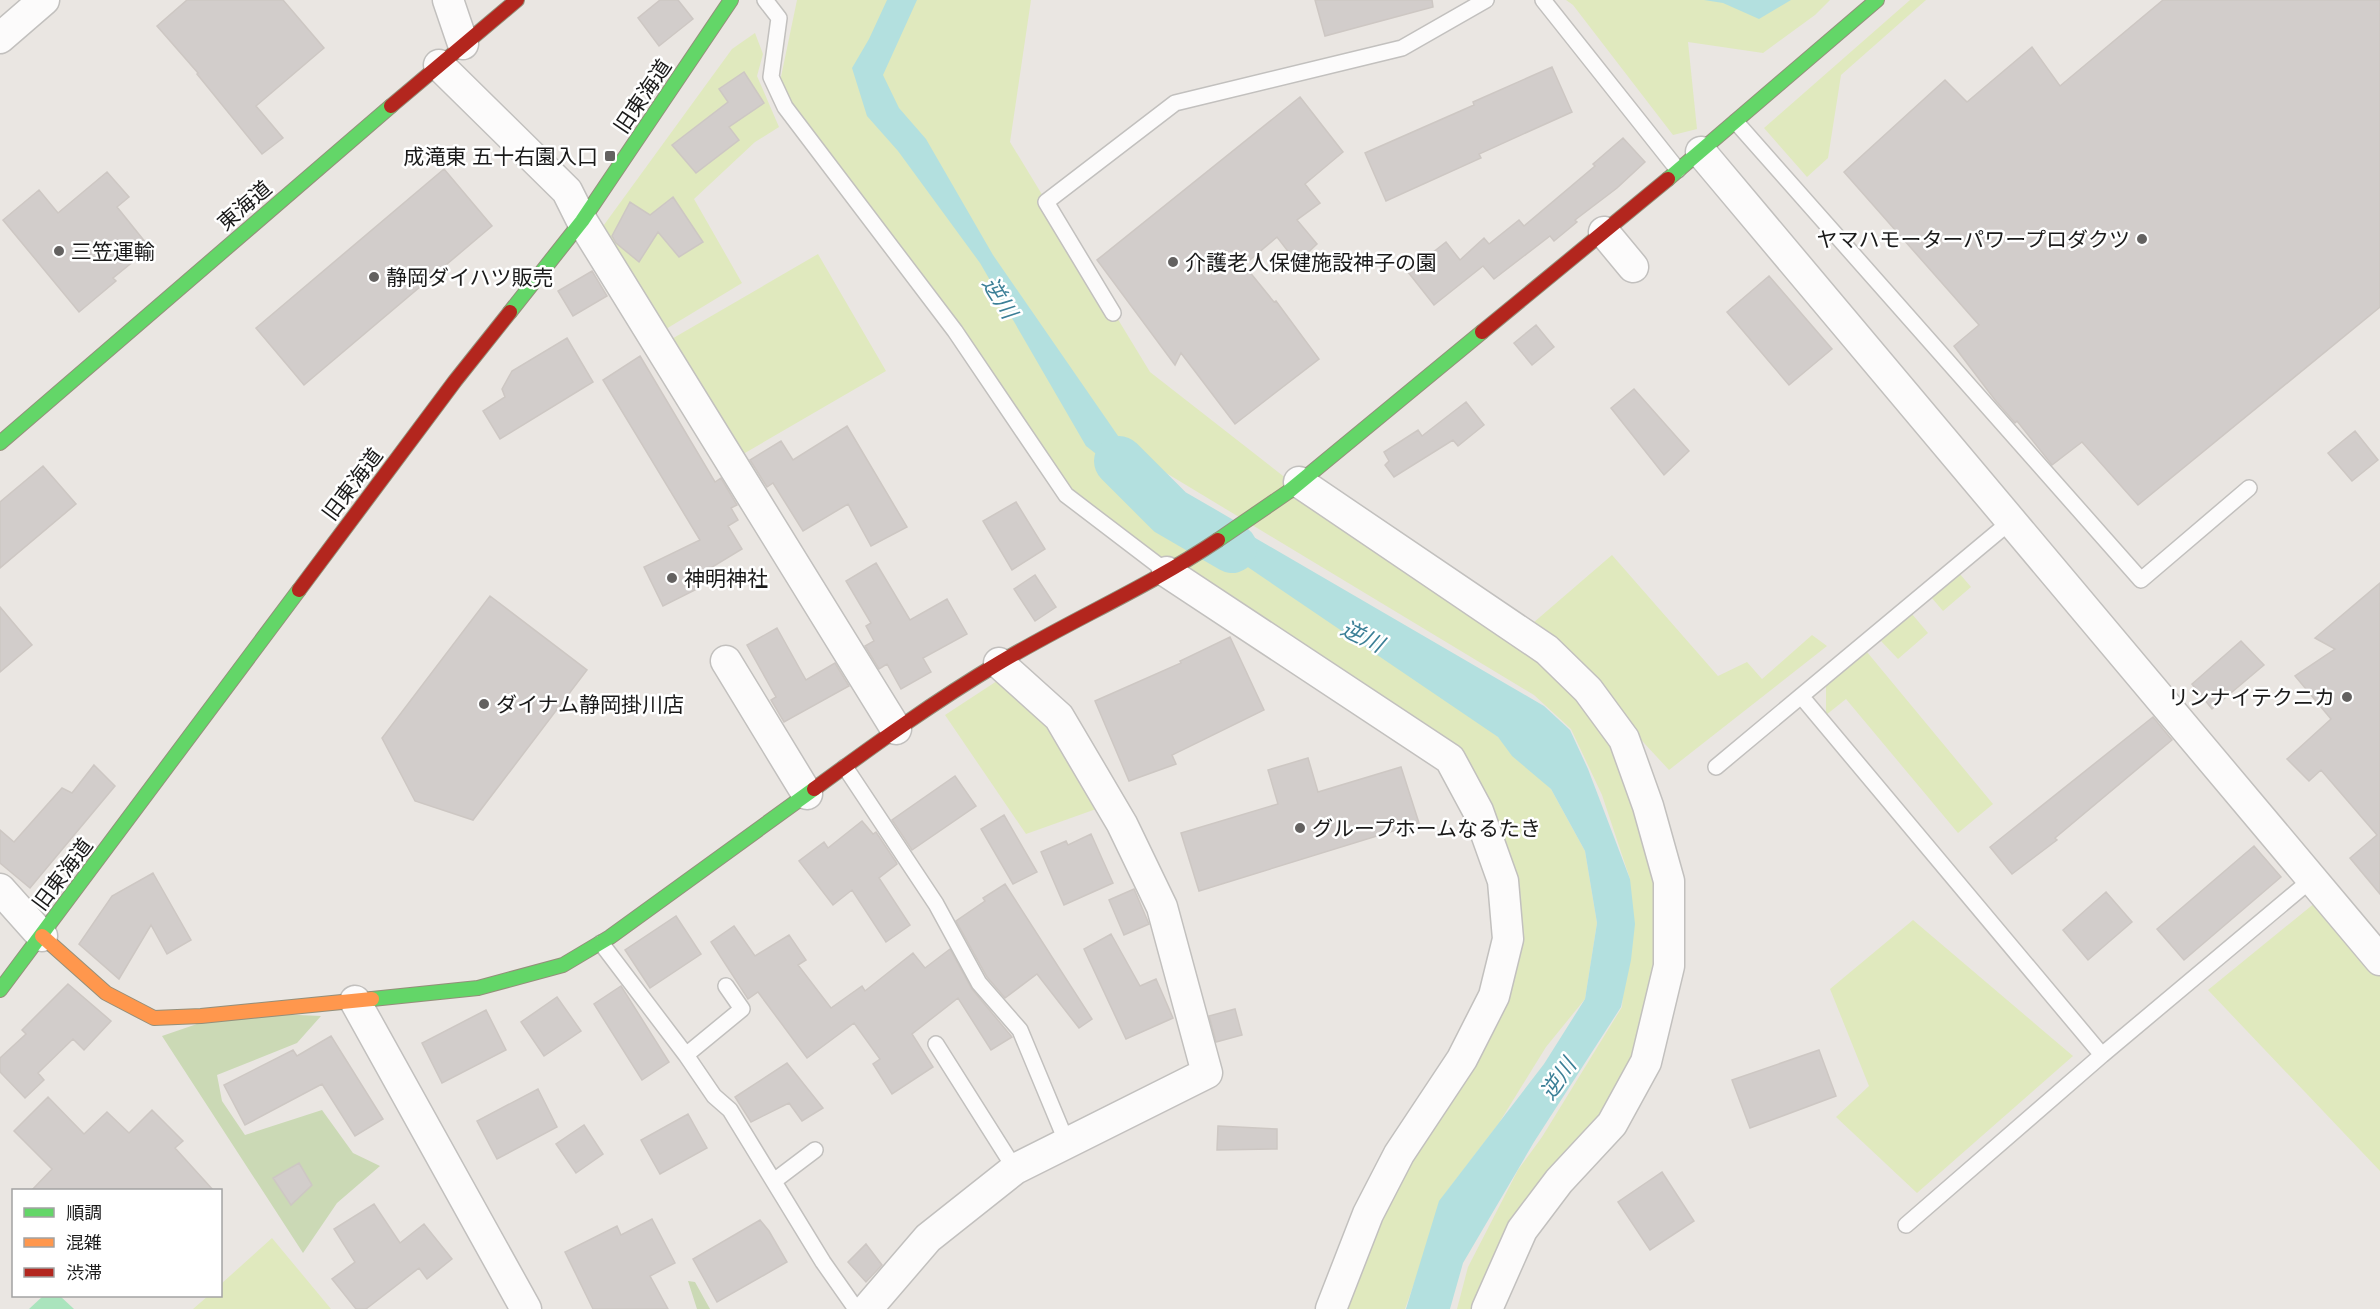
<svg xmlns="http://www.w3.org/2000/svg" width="2380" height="1309" viewBox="0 0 2380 1309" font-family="'Noto Sans','Noto Sans JP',sans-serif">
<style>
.grass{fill:#e0e9be}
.forest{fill:#cbd9b5}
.pitch{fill:#aae4bd}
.water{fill:#b3e0df}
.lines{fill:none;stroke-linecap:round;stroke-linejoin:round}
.river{stroke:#b3e0df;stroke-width:50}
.building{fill:#d2cdcb;stroke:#cdc7c3;stroke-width:1.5}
.lane-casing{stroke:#c2c0be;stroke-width:18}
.street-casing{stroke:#c2c0be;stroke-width:33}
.fast-casing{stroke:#948f7a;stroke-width:16}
.slow-casing{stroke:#948f7a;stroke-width:16}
.jam-casing{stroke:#948f7a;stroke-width:16}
.lane{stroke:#fcfbfb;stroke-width:15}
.street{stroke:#fcfbfb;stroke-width:30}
.fast{stroke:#63d668;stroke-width:14}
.slow{stroke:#ff974d;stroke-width:14}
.jam{stroke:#b3261e;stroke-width:14}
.poi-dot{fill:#636160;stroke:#fff;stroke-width:2}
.labels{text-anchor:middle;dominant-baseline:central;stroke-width:5;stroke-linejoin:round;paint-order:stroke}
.street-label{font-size:21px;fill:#1a1a1a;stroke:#fff}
.poi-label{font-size:21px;fill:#1a1a1a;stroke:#fff;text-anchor:start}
.water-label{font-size:22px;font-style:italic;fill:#3b7f96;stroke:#fff}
</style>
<rect width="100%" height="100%" fill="#eae6e2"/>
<path class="grass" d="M 797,0 L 1031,0 L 1010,142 L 1150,372 L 1301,490 L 1543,651 L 1621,743 L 1664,881 L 1665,953 L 1637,1067 L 1481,1309 L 1457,1309 L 1468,1267 L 1518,1170 L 1542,1137 L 1622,1007 L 1630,879 L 1602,795 L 1571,729 L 1534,695 L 1133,453 L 1125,442 L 1134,459 L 1498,737 L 1551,789 L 1585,851 L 1597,923 L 1585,999 L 1546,1047 L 1499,1123 L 1447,1191 L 1405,1309 L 1343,1309 L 1385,1210 L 1493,1021 L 1518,960 L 1457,757 L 1066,495 L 777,96 Z
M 1566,0 L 1830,0 L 1815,15 L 1763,53 L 1688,42 L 1697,129 L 1673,135 L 1573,5 Z
M 1910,0 L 1926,0 L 1841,75 L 1828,158 L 1807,177 L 1764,128 Z
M 755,33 L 763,54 L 757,76 L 779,127 L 755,142 L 694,199 L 742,283 L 666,329 L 601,229 L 732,49 Z
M 818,254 L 886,371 L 738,457 L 670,340 Z
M 1612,555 L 1718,676 L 1747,662 L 1762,679 L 1812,635 L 1827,646 L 1669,770 L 1533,623 Z
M 1959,573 L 1971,587 L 1943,611 L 1931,597 Z
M 1912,614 L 1928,633 L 1898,659 L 1881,641 Z
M 1867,652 L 1993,804 L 1958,833 L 1846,699 L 1826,715 L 1826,686 Z
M 1000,679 L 1053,730 L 1099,808 L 1026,834 L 945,715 Z
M 2321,898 L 2380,962 L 2380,1171 L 2208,990 Z
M 1913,920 L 2073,1056 L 1917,1193 L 1836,1117 L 1869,1086 L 1830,989 Z
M 272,1238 L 331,1309 L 193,1309 L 208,1296 L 220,1296 L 221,1284 Z"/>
<path class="forest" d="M 232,1012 L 321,1016 L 297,1043 L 217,1075 L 222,1101 L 245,1135 L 322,1110 L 353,1153 L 380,1166 L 337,1203 L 303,1253 L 162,1036 Z
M 688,1281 L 695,1282 L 710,1309 L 697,1309 Z"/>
<path class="pitch" d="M 43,1296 L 60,1296 L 74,1309 L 29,1309 Z"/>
<path class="water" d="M 887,0 L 917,0 L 883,75 L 899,108 L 926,139 L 993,255 L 1134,459 L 1221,518 L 1544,706 L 1570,730 L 1588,769 L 1630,879 L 1635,924 L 1631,960 L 1621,1007 L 1534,1142 L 1463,1263 L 1450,1309 L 1406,1309 L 1439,1201 L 1544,1064 L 1585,999 L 1597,923 L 1585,851 L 1551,789 L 1512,756 L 1498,737 L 1199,534 L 1086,446 L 980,263 L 898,151 L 867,116 L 852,68 L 869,39 Z
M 1704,0 L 1791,0 L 1759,19 L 1723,3 Z"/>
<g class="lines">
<path class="river" d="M 1119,461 L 1170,512 L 1232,548"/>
</g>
<path class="building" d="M 187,0 L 283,0 L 324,48 L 256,106 L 283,138 L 262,154 L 197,74 L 198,73 L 157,26 Z
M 660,0 L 678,0 L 693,19 L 659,46 L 638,18 Z
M 1315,0 L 1432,0 L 1433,7 L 1325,36 Z
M 2163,0 L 2380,0 L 2380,307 L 2138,505 L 2082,442 L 2052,465 L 2017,421 L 2015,423 L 1995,400 L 1954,346 L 1979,325 L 1844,172 L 1945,80 L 1967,102 L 2032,47 L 2060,86 Z
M 1552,67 L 1572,112 L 1479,154 L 1481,158 L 1386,201 L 1365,153 L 1474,105 L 1473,102 Z
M 744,72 L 764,103 L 729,127 L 739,140 L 696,173 L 672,145 L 728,102 L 719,89 Z
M 1300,97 L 1343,152 L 1305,184 L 1320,203 L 1297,220 L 1317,244 L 1297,263 L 1277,237 L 1244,265 L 1274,302 L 1276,301 L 1319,359 L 1235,424 L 1181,353 L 1175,365 L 1097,260 Z
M 1623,138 L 1645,162 L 1617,188 L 1575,220 L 1577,222 L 1554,241 L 1550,236 L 1494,279 L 1483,266 L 1434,305 L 1408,272 L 1446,242 L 1460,260 L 1484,238 L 1489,244 L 1519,220 L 1524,226 L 1595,166 L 1593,164 Z
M 444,169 L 492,226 L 304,385 L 256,328 Z
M 107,172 L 129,197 L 117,207 L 150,248 L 113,278 L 116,281 L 79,312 L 3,220 L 39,190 L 58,213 Z
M 673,197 L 703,242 L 679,257 L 658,232 L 639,262 L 616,243 L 612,236 L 630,202 L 650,215 Z
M 592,271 L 607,296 L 573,316 L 558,291 Z
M 1769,276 L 1832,349 L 1789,385 L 1727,312 Z
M 1536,325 L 1554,347 L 1532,365 L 1514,343 Z
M 567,338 L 593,382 L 500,439 L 483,411 L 505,397 L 502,389 L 512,371 Z
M 640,356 L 715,482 L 721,478 L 737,505 L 731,508 L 738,520 L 728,526 L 742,549 L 694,578 L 699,588 L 663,606 L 644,567 L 700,540 L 603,380 Z
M 1634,389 L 1689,451 L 1664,475 L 1611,408 Z
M 1466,402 L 1484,425 L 1458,446 L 1453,440 L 1394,477 L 1385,465 L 1389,461 L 1384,452 L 1418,430 L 1422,436 Z
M 847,426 L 907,527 L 871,546 L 848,504 L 803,531 L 773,483 L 767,487 L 750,460 L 781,441 L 793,460 Z
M 2355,431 L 2378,460 L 2352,481 L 2328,453 Z
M 43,466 L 76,504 L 0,568 L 0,502 Z
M 1016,502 L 1045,549 L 1012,570 L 983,521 Z
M 876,563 L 910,620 L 947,599 L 967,634 L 923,658 L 931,672 L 901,689 L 887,664 L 879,669 L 865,646 L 874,641 L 866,626 L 871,623 L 846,581 Z
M 1035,575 L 1056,607 L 1035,621 L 1014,589 Z
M 2380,583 L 2380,894 L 2350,858 L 2377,835 L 2321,770 L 2309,781 L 2287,759 L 2331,719 L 2295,676 L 2335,649 L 2315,638 Z
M 490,596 L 587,670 L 473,820 L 415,801 L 382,738 Z
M 0,607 L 32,645 L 0,672 Z
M 777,628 L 806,680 L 835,663 L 849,686 L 784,722 L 771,700 L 776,697 L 747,645 Z
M 1230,637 L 1264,710 L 1172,755 L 1176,764 L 1129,781 L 1095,701 L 1181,663 L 1180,661 Z
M 2241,641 L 2264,665 L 2212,709 L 2192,684 Z
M 2153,717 L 2172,740 L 2055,838 L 2057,840 L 2012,874 L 1990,847 Z
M 1308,758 L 1318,792 L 1401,767 L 1419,823 L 1199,891 L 1181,833 L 1278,804 L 1268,770 Z
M 94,765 L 115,786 L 30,888 L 0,863 L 0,830 L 14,842 L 62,788 L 72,793 Z
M 955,776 L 976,806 L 912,850 L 892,820 Z
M 1004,815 L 1037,872 L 1013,884 L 981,829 Z
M 862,821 L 873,834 L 876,832 L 896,862 L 897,864 L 879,878 L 910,925 L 886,942 L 852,890 L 833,905 L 799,861 L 824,842 L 828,848 Z
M 1091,834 L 1113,883 L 1064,905 L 1041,852 L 1066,841 L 1068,845 Z
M 2254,846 L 2281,877 L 2184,960 L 2157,929 Z
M 153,873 L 191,940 L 167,954 L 151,925 L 119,979 L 79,944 L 112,896 Z
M 1005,884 L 1092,1019 L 1079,1028 L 1037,974 L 1005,998 L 987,977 L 956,921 L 985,901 L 983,898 Z
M 1134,889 L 1149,924 L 1124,935 L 1109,900 Z
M 2106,892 L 2132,922 L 2088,960 L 2063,930 Z
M 676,916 L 701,954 L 650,988 L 625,950 Z
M 734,926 L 755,956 L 789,935 L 806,960 L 798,965 L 831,1008 L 862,986 L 865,991 L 913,953 L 925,968 L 950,949 L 972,989 L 1012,1037 L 991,1050 L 958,998 L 912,1034 L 933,1067 L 892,1094 L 873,1064 L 880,1059 L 854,1023 L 807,1058 L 758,992 L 748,999 L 711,942 Z
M 1111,934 L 1140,986 L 1156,979 L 1173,1018 L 1126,1039 L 1084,949 Z
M 68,984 L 111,1021 L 84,1050 L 73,1039 L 38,1073 L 44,1080 L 25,1098 L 0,1072 L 0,1058 L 26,1034 L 22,1030 Z
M 621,986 L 669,1062 L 642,1080 L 594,1004 Z
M 557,997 L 581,1031 L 544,1056 L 521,1022 Z
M 1235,1009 L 1242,1035 L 1216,1042 L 1209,1016 Z
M 486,1010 L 506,1050 L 442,1083 L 422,1043 Z
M 331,1036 L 383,1119 L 355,1136 L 322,1084 L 245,1125 L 224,1085 L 293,1050 L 297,1056 Z
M 1819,1050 L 1836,1096 L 1750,1128 L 1732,1080 Z
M 787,1063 L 823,1108 L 802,1121 L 789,1103 L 751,1122 L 735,1097 Z
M 538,1089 L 557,1127 L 497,1159 L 477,1121 Z
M 48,1097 L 84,1134 L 107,1112 L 129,1133 L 152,1110 L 183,1141 L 175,1148 L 214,1191 L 31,1191 L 52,1169 L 14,1131 Z
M 688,1114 L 707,1148 L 660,1174 L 641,1140 Z
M 584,1125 L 603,1154 L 576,1173 L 556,1144 Z
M 1218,1126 L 1277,1129 L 1277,1149 L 1217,1150 Z
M 299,1163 L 312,1185 L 291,1205 L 273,1178 Z
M 1662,1172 L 1694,1221 L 1650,1250 L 1618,1202 Z
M 374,1204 L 400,1243 L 424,1224 L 452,1259 L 427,1279 L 419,1268 L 366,1309 L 356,1309 L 332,1279 L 355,1262 L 334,1229 Z
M 652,1219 L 675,1263 L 650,1276 L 668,1309 L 593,1309 L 565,1252 L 617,1226 L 621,1235 Z
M 760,1220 L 769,1231 L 787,1262 L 717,1302 L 693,1259 Z
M 866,1244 L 882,1265 L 866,1282 L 848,1262 Z"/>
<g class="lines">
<defs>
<path id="lane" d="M 765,0 L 779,18 L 771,77 L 785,107 L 955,331 L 1066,495 L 1167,572
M 1543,0 L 1678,170
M 1736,122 L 2141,580 L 2249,488
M 1113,313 L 1046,202 L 1175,103 L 1402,48 L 1486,0
M 1801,696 L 2102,1055 L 2312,879
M 845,767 L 936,904 L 979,983 L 1020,1030 L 1067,1143
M 1716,767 L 2011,521
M 601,943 L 686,1055 L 742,1009 L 726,986
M 936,1044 L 1015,1169
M 686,1055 L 714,1096 L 730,1110 L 823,1262 L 856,1309
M 774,1181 L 815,1150
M 1906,1225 L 2102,1055"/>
<path id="street" d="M 448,0 L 463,44
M 0,38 L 44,0
M 439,65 L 567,191 L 582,221 L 896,729
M 1701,152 L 2380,960
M 1604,232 L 1633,267
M 1299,482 L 1547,650 L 1588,690 L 1624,739 L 1648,806 L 1669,881 L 1669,966 L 1646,1062 L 1612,1124 L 1559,1181 L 1522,1230 L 1487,1309
M 1167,572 L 1450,759 L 1478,811 L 1503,881 L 1508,939 L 1494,996 L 1462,1059 L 1399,1154 L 1368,1214 L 1331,1309
M 726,661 L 807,794
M 0,889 L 42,936
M 355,1001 L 526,1309
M 867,1309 L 928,1238 L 1015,1169 L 1207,1073 L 1162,907 L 1122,824 L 1059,717 L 999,663"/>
<path id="fast" d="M 1668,179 L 1877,0
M 510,312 L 582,221 L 731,0
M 0,443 L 391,106
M 1218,540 L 1288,492 L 1482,332
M 0,990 L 299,590
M 372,999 L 478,988 L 563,965 L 610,937 L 814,789"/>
<path id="slow" d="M 42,936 L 106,993 L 154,1018 L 201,1016 L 372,999"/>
<path id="jam" d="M 391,106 L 517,0
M 1482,332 L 1668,179
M 299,590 L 455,381 L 510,312
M 814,789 C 874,745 935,701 999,663 C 1071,620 1148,587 1218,540"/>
</defs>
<use href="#lane" class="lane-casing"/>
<use href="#street" class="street-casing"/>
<use href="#fast" class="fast-casing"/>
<use href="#slow" class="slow-casing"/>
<use href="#jam" class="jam-casing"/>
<use href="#lane" class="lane"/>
<use href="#street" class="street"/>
<use href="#fast" class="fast"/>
<use href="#slow" class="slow"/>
<use href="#jam" class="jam"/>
</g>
<g class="poi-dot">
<rect x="604" y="150" width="12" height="12" rx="3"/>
<circle cx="2142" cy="239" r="6"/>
<circle cx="59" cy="251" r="6"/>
<circle cx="1173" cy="262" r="6"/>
<circle cx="374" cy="277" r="6"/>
<circle cx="672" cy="578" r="6"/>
<circle cx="2347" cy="697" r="6"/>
<circle cx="484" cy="704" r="6"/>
<circle cx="1300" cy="828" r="6"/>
</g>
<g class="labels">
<g class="street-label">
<text transform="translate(642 96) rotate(-56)">旧東海道</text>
<text transform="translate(244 205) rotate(-41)">東海道</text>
<text transform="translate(352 484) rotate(-53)">旧東海道</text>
<text transform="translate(62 874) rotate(-53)">旧東海道</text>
</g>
<g class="poi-label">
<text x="598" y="156" text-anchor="end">成滝東 五十右園入口</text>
<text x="2130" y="239" text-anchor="end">ヤマハモーターパワープロダクツ</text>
<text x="71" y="251">三笠運輸</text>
<text x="1185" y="262">介護老人保健施設神子の園</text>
<text x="386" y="277">静岡ダイハツ販売</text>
<text x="684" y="578">神明神社</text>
<text x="2335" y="697" text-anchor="end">リンナイテクニカ</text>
<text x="496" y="704">ダイナム静岡掛川店</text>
<text x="1312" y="828">グループホームなるたき</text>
</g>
<g class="water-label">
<text transform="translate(1001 297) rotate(58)">逆川</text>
<text transform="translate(1363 635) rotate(26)">逆川</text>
<text transform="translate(1557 1078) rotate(-55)">逆川</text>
</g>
</g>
<rect x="12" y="1189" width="210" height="108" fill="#ffffff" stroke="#a3a3a3" stroke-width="1.5"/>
<rect x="24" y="1208" width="30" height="9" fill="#63d668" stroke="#a3a3a3" stroke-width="1.5"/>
<text x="66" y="1219" font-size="18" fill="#1a1a1a">順調</text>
<rect x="24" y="1238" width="30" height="9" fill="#ff974d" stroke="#a3a3a3" stroke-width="1.5"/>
<text x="66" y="1249" font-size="18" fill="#1a1a1a">混雑</text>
<rect x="24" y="1268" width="30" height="9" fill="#b3261e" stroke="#a3a3a3" stroke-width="1.5"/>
<text x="66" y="1279" font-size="18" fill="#1a1a1a">渋滞</text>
</svg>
